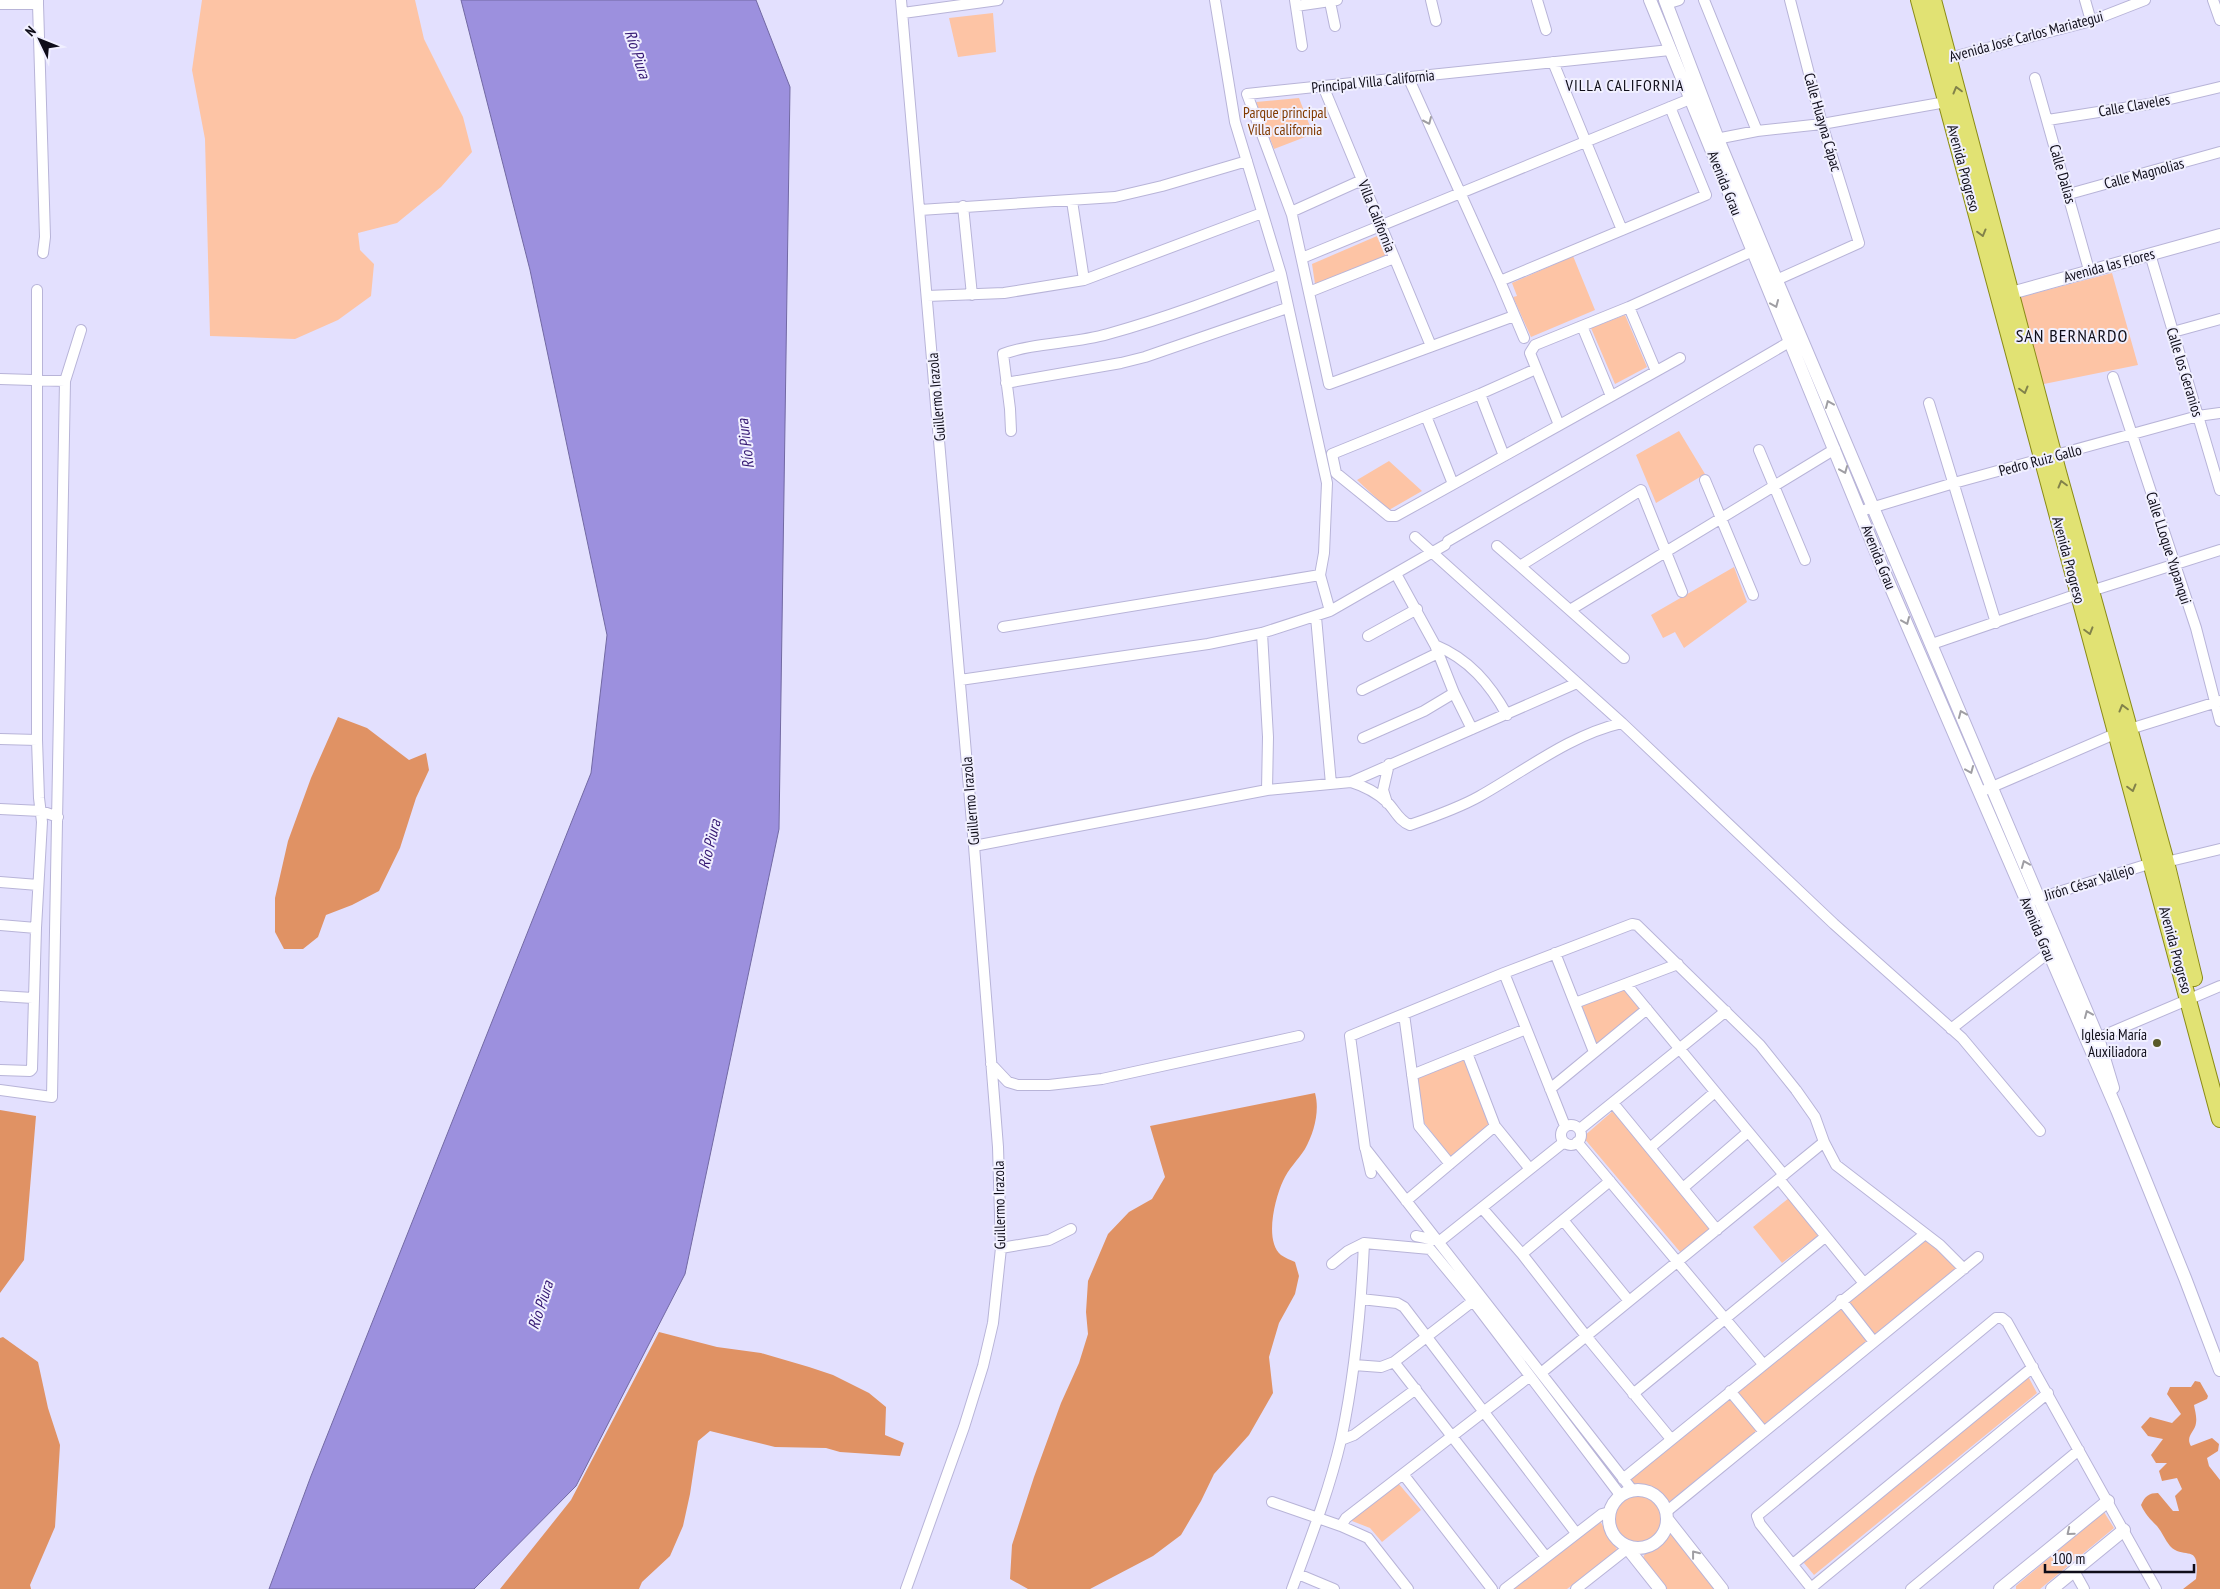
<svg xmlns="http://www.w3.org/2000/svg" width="2220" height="1589" viewBox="0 0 2220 1589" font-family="'PT Sans Narrow',sans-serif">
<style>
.green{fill:#fdc4a5}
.forest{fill:#e09264}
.water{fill:#9c90de;stroke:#7269a3}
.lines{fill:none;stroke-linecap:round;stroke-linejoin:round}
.minor-casing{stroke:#b8b4d8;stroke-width:12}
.tertiary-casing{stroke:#b8b4d8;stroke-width:14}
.primary-casing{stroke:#8a8b16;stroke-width:18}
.minor{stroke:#fff;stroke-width:10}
.tertiary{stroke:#fff;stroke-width:12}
.primary{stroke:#e1e273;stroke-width:16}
.oneway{stroke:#82824a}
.oneway2{stroke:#9f9ea3}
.poi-dot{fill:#585927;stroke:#f1f0ff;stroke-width:2}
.labels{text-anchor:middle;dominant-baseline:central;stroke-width:4;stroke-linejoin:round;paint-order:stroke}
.street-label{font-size:15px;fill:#0f0d19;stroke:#f1f0ff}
.park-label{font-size:15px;fill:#803a00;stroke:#f1f0ff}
.poi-label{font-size:15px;fill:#0f0d19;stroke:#f1f0ff;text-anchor:end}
.water-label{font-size:16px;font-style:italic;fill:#341772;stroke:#f1f0ff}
.neighbourhood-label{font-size:16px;letter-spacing:1px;fill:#0f0d19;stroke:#f1f0ff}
.quarter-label{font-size:18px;letter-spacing:1px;fill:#0f0d19;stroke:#f1f0ff}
</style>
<rect width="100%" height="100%" fill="#e3e0fe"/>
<path class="green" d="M 202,0 L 415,0 L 424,39 L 463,117 L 472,152 L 441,187 L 397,223 L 358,233 L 360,250 L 374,264 L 371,296 L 338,320 L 295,339 L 210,336 L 205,139 L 192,70 Z
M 993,13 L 996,52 L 958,57 L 949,18 Z
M 1299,98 L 1313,134 L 1274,149 L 1256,102 Z
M 1377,236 L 1386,257 L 1315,284 L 1312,264 Z
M 1573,256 L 1595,310 L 1531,337 L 1513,297 L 1517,296 L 1512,283 Z
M 2112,273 L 2138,365 L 2039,385 L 2017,298 Z
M 1625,315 L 1647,367 L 1615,384 L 1591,328 Z
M 1679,431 L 1705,474 L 1656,503 L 1636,455 Z
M 1389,461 L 1422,491 L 1389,510 L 1357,480 Z
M 1734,567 L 1747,602 L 1684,648 L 1675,632 L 1663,638 L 1651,615 Z
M 1625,987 L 1642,1007 L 1596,1045 L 1580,1006 Z
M 1464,1058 L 1491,1123 L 1451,1158 L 1423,1121 L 1417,1078 Z
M 1614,1110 L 1712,1228 L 1681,1253 L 1583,1137 Z
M 1789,1198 L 1819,1235 L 1782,1263 L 1753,1227 Z
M 1926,1238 L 1956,1268 L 1668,1503 L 1658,1491 L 1634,1485 L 1629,1481 Z
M 2026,1378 L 2029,1378 L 2037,1393 L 1814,1575 L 1804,1563 L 1805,1560 Z
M 1398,1483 L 1421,1510 L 1382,1542 L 1370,1528 L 1352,1521 L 1353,1516 Z
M1614 1519a24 24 0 1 1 48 0a24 24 0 1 1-48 0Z
M 2104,1512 L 2114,1528 L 2040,1589 L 2016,1589 L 2016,1586 Z
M 1600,1521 L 1618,1551 L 1567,1589 L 1512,1589 Z
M 1674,1532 L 1718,1589 L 1665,1589 L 1643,1560 C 1643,1549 1663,1542 1670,1533 Z"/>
<path class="forest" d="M 338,717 L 367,728 L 409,760 L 426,753 L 429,770 L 416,798 L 400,848 L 379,891 L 352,905 L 326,915 L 318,937 L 303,949 L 284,949 L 275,932 L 275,898 L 288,841 L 311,778 Z
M 1315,1093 C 1320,1111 1314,1133 1305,1149 C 1298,1160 1288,1169 1283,1181 C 1275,1198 1264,1241 1281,1255 C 1285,1258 1291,1260 1295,1262 L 1299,1276 L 1295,1294 L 1279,1323 L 1269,1357 L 1273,1393 L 1249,1435 L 1214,1474 L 1201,1501 L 1181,1535 L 1153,1556 L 1090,1589 L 1028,1589 L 1010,1579 L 1012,1545 L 1034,1477 L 1061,1403 L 1079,1363 L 1088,1334 L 1086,1312 L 1088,1281 L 1108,1234 L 1129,1212 L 1152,1199 L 1165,1177 L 1150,1126 Z
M 0,1110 L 36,1116 L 24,1260 L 0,1293 Z
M 659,1332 L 717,1347 L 761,1353 L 809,1367 L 833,1375 L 869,1393 L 886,1407 L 885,1435 L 904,1443 L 900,1456 L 840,1452 L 826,1448 L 775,1447 L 710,1431 L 698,1441 L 690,1494 L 683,1526 L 670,1556 L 642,1582 L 639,1589 L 500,1589 L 571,1500 Z
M 3,1337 L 38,1362 L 48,1408 L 60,1445 L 55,1527 L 30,1585 L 31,1589 L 0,1589 L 0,1338 Z
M 2195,1381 L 2200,1382 L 2208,1396 L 2207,1399 L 2194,1405 C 2195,1411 2197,1417 2196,1423 C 2195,1432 2185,1436 2191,1446 L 2212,1438 L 2219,1444 L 2218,1451 L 2207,1458 L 2209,1466 L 2220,1480 L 2220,1589 L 2183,1589 L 2196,1579 C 2201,1541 2184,1561 2170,1546 C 2165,1540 2162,1532 2157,1526 C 2150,1519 2145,1514 2141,1505 C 2145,1496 2149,1493 2158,1493 L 2173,1511 L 2179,1511 L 2175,1496 L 2182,1489 L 2177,1478 L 2162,1481 L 2159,1471 L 2167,1463 L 2156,1463 L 2151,1455 L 2163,1439 L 2148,1436 L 2141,1427 L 2150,1417 L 2172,1423 L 2181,1414 L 2167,1394 L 2170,1387 L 2191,1387 Z"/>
<path class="water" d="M 461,0 L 756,0 L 790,87 L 779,829 L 685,1274 L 576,1486 L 474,1589 L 269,1589 L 311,1476 L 591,773 L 607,635 L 530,270 Z"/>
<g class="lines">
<defs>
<path id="minor" d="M 901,0 L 974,846 L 998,1147 L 1001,1248 L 993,1323 L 983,1366 L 964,1427 L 906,1589
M 1215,0 L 1235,122 L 1281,274 L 1327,483 L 1324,553 L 1320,575
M 1295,0 L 1302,46
M 1431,0 L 1436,21
M 1537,0 L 1546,30
M 1704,0 L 1757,131
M 2085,0 L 2091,21
M 2213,0 L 2220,20
M 1330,2 L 1335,26
M 0,4 L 38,4 L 38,0
M 38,4 L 45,237 L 43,253
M 1666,4 L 1679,0
M 1296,6 L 1337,0
M 903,13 L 998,0
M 1945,59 L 2091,21 L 2145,0
M 1553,62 L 1622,230
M 1408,77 L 1500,281
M 2035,78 L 2089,270
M 1323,86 L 1431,346
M 2048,120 L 2149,104 L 2220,87
M 1711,140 L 1757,131 L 1822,124 L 1946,102
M 2069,194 L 2220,152
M 1072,201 L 1084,280
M 963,206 L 972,295
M 920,210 L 1115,197 L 1162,186 L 1247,161
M 1291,212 L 1362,180
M 2150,254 L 2220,490
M 1302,258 L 1690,99
M 1772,282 L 1859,243 L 1822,124 L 1790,0
M 1309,292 L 1394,258
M 927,296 L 1004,293 L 1084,280 L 1262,213
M 1629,307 L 1656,371
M 1514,316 L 1329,384 L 1292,215 L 1247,94 L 1670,50
M 1582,326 L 1611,396
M 2173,332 L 2220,319
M 1524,338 L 1500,281 L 1706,195 L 1670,107
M 1536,369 L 1480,394 L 1332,454 L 1336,473 L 1389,516 L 1396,516 L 1680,358
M 2113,377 L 2196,628 L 2220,721
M 0,379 L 65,381
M 1006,383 L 1121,363 L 1145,357 L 1287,308
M 1480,394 L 1504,456
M 1929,403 L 1996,623
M 1426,416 L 1453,484
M 1559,425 L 1530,353 L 1535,345 L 1629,307 L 1753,251
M 1011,431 L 1010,409 L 1003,354 C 1036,342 1074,344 1108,334 C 1166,318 1224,296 1281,274
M 1759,450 L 1805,560
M 1705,480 L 1753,595
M 1861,511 L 1954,483 L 2198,416 L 2220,413
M 1415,537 L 1622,723 L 1834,924 L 1962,1038 L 2040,1131
M 1448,541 L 1791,341
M 1497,546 L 1520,566
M 1396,574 L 1435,645 L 1454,693 L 1472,729
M 2091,591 L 2220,550
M 1570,610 L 1835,449
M 1330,611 L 1445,545
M 1316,617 L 1331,784
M 1262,633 L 1268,737 L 1267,790
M 1368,636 L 1417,609
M 1932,644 L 2078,594
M 1435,645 C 1469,659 1490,684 1507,715
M 1624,658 L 1520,566 L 1641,490 L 1682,592
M 960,680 L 1208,644 L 1262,633 L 1330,611 L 1320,575 L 1003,627
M 1362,690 L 1438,653
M 1363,738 L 1424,711 L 1454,693
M 0,739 L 37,740
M 1351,782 C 1364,786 1377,793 1387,802 C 1395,810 1399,821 1410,825 C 1433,817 1459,808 1480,796 C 1526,770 1570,735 1622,723
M 1985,790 L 2117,733 L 2220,701
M 1387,803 L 1383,790 L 1389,764
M 0,809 L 41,811 L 58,817
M 974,846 L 1267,790 L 1351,782 L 1577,683
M 2166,862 L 2220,849
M 0,882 L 38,885
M 2033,900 L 2152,863
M 0,925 L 36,928
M 1555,953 L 1594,1052
M 1504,973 L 1565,1126
M 1626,984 L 1784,1175
M 0,996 L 33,998
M 1575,1003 L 1678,964
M 1404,1014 L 1419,1126 L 1450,1164
M 1951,1029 L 2048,953
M 2093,1040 L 2220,986
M 1467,1053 L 1495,1126 L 1530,1169
M 991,1064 L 1008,1082 L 1018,1085 L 1049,1085 L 1102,1079 L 1299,1036
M 0,1070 L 30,1071 L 32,1069 L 36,928 L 42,822 L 39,798 L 37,740 L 37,290
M 1412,1075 L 1526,1029
M 1550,1089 L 1647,1009
M 0,1090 L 52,1097 L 65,381 L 81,330
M 1613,1103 L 1717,1230
M1561 1135a10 10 0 1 1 20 0a10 10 0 1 1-20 0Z
M 1580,1129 L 1726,1011
M 1577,1142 L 1763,1364
M 1650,1148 L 1715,1092
M 1366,1151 L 1371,1173
M 1779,1179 L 1863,1282
M 1683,1188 L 1748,1132
M 1406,1201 L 1495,1126
M 1482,1208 L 1522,1254 L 1586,1336 L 1671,1439
M 1563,1220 L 1629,1301
M 1416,1236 L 1440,1241 L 1564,1142
M 1001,1248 L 1049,1240 L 1071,1229
M 1522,1254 L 1610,1181
M 1332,1264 L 1348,1251 L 1364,1243 L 1430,1249 L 1473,1301 L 1621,1496
M 1361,1299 L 1397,1303 L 1404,1307 L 1576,1533
M 1841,1300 L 1874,1342
M 1394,1362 L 1473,1301
M 1354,1365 L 1381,1367 L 1394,1362 L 1546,1557
M 1541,1373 L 1824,1142
M 1730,1391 L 1764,1432
M 1633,1394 L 1825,1237
M 1341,1440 L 1354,1435 L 1416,1389
M 1403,1474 L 1492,1589
M 1623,1479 L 1925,1234
M 1633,1491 L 1365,1148 L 1350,1036 L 1504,973 L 1632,924 L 1637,925 L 1760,1045 L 1796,1090 L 1815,1117 L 1824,1142 L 1836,1165 L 1940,1245 L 1964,1269
M 1272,1502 L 1341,1526 L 1368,1538 L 1408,1589
M 1666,1512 L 1978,1257
M 1341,1526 L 1346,1518 L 1530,1376
M 1793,1564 L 2033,1367
M 2074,1571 L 2084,1589
M 1298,1574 L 1334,1589
M 1811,1588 L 2048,1393
M 1292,1589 C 1310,1540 1329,1491 1341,1440 C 1355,1375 1361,1309 1364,1243
M 1505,1589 L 1602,1514 L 1610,1512
M 1576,1589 L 1628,1548
M 1812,1589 L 1760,1524 L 1757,1516 L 1996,1318 L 2002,1318 L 2007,1322 L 2156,1589
M 1911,1589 L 2079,1450"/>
<path id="tertiary" d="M 1650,0 L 1885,574 L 2117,1110 L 2185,1278 L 2220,1370
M 1665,0 L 1718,139 L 1777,281 L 2098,1038 L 2113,1088
M 2004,295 L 2220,235
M1609 1519a29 29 0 1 1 58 0a29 29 0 1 1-58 0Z
M 1667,1519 L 1722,1589
M 1625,1545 L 1660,1589
M 2000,1589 L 2108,1501
M 2052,1589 L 2124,1530"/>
<path id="primary" d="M 1919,0 L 2220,1119
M 1933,0 L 2058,472 L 2166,862 L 2194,978"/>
</defs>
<use href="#minor" class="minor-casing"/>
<use href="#tertiary" class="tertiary-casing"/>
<use href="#primary" class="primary-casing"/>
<use href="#minor" class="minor"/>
<use href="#tertiary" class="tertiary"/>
<use href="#primary" class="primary"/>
</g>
<defs><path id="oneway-chevron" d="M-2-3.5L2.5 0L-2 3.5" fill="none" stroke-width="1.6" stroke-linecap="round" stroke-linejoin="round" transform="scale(1.25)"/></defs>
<g class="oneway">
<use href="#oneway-chevron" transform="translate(1957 90) rotate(-105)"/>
<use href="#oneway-chevron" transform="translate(1982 233) rotate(75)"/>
<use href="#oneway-chevron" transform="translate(2024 390) rotate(75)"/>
<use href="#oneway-chevron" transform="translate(2062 484) rotate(-105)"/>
<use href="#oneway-chevron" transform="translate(2089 631) rotate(74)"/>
<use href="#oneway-chevron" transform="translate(2123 708) rotate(-105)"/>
<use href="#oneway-chevron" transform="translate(2132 788) rotate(75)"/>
</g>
<g class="oneway2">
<use href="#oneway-chevron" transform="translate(1428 121) rotate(66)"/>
<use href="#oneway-chevron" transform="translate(1775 304) rotate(67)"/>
<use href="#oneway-chevron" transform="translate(1829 404) rotate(-113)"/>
<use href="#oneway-chevron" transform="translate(1844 470) rotate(68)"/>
<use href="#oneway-chevron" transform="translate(1906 621) rotate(67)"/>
<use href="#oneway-chevron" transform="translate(1962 714) rotate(-113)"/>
<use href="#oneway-chevron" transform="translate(1970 770) rotate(67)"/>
<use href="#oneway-chevron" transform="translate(2025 864) rotate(-112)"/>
<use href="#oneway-chevron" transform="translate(2088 1014) rotate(-113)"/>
<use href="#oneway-chevron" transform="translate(2070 1532) rotate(141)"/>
<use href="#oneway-chevron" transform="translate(1695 1554) rotate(-128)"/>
</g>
<circle class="poi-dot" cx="2157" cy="1043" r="5"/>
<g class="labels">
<g class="street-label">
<text transform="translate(2026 36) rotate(-15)">Avenida José Carlos Mariategui</text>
<text transform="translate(1373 81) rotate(-6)">Principal Villa California</text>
<text transform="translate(2134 105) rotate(-10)">Calle Claveles</text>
<text transform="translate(1823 122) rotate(74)">Calle Huayna Cápac</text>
<text transform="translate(1964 168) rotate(75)">Avenida Progreso</text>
<text transform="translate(2144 173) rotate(-15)">Calle Magnolias</text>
<text transform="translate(2063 174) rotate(74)">Calle Dalias</text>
<text transform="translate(1725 183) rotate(68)">Avenida Grau</text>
<text transform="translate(1377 216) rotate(68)">Villa California</text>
<text transform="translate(2109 265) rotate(-15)">Avenida las Flores</text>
<text transform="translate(2185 372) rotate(73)">Calle los Geranios</text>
<text transform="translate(936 397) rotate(-95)">Guillermo Irazola</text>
<text transform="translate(2040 460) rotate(-15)">Pedro Ruiz Gallo</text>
<text transform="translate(2169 548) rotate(72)">Calle LLoque Yupanqui</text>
<text transform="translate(1879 557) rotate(68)">Avenida Grau</text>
<text transform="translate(2069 560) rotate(75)">Avenida Progreso</text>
<text transform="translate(970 801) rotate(-95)">Guillermo Irazola</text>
<text transform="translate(2089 882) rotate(-17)">Jirón César Vallejo</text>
<text transform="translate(2038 929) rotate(67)">Avenida Grau</text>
<text transform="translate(2176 950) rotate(75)">Avenida Progreso</text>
<text transform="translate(999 1205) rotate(-91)">Guillermo Irazola</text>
</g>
<g class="park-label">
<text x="1285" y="112">Parque principal<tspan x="1285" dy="17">Villa california</tspan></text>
</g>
<g class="poi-label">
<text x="2147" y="1034">Iglesia María<tspan x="2147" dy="17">Auxiliadora</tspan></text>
</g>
<g class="water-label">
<text transform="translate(638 54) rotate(72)">Río Piura</text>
<text transform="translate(745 444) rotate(-97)">Río Piura</text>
<text transform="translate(709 844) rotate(-76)">Río Piura</text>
<text transform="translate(540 1305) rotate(-72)">Río Piura</text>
</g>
<g class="neighbourhood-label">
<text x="1625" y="85">VILLA CALIFORNIA</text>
</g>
<g class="quarter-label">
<text x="2072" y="335">SAN BERNARDO</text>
</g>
</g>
<g transform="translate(40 40) rotate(313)" stroke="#f1f0ff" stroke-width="4" paint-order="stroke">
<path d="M0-4L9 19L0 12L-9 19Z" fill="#0f0d19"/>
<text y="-8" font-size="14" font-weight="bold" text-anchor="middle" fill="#0f0d19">N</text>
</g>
<path d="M2045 1564v8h149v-8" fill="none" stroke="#0f0d19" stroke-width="2.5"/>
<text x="2052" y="1564" font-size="15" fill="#0f0d19" stroke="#f1f0ff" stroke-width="4" paint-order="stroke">100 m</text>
</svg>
